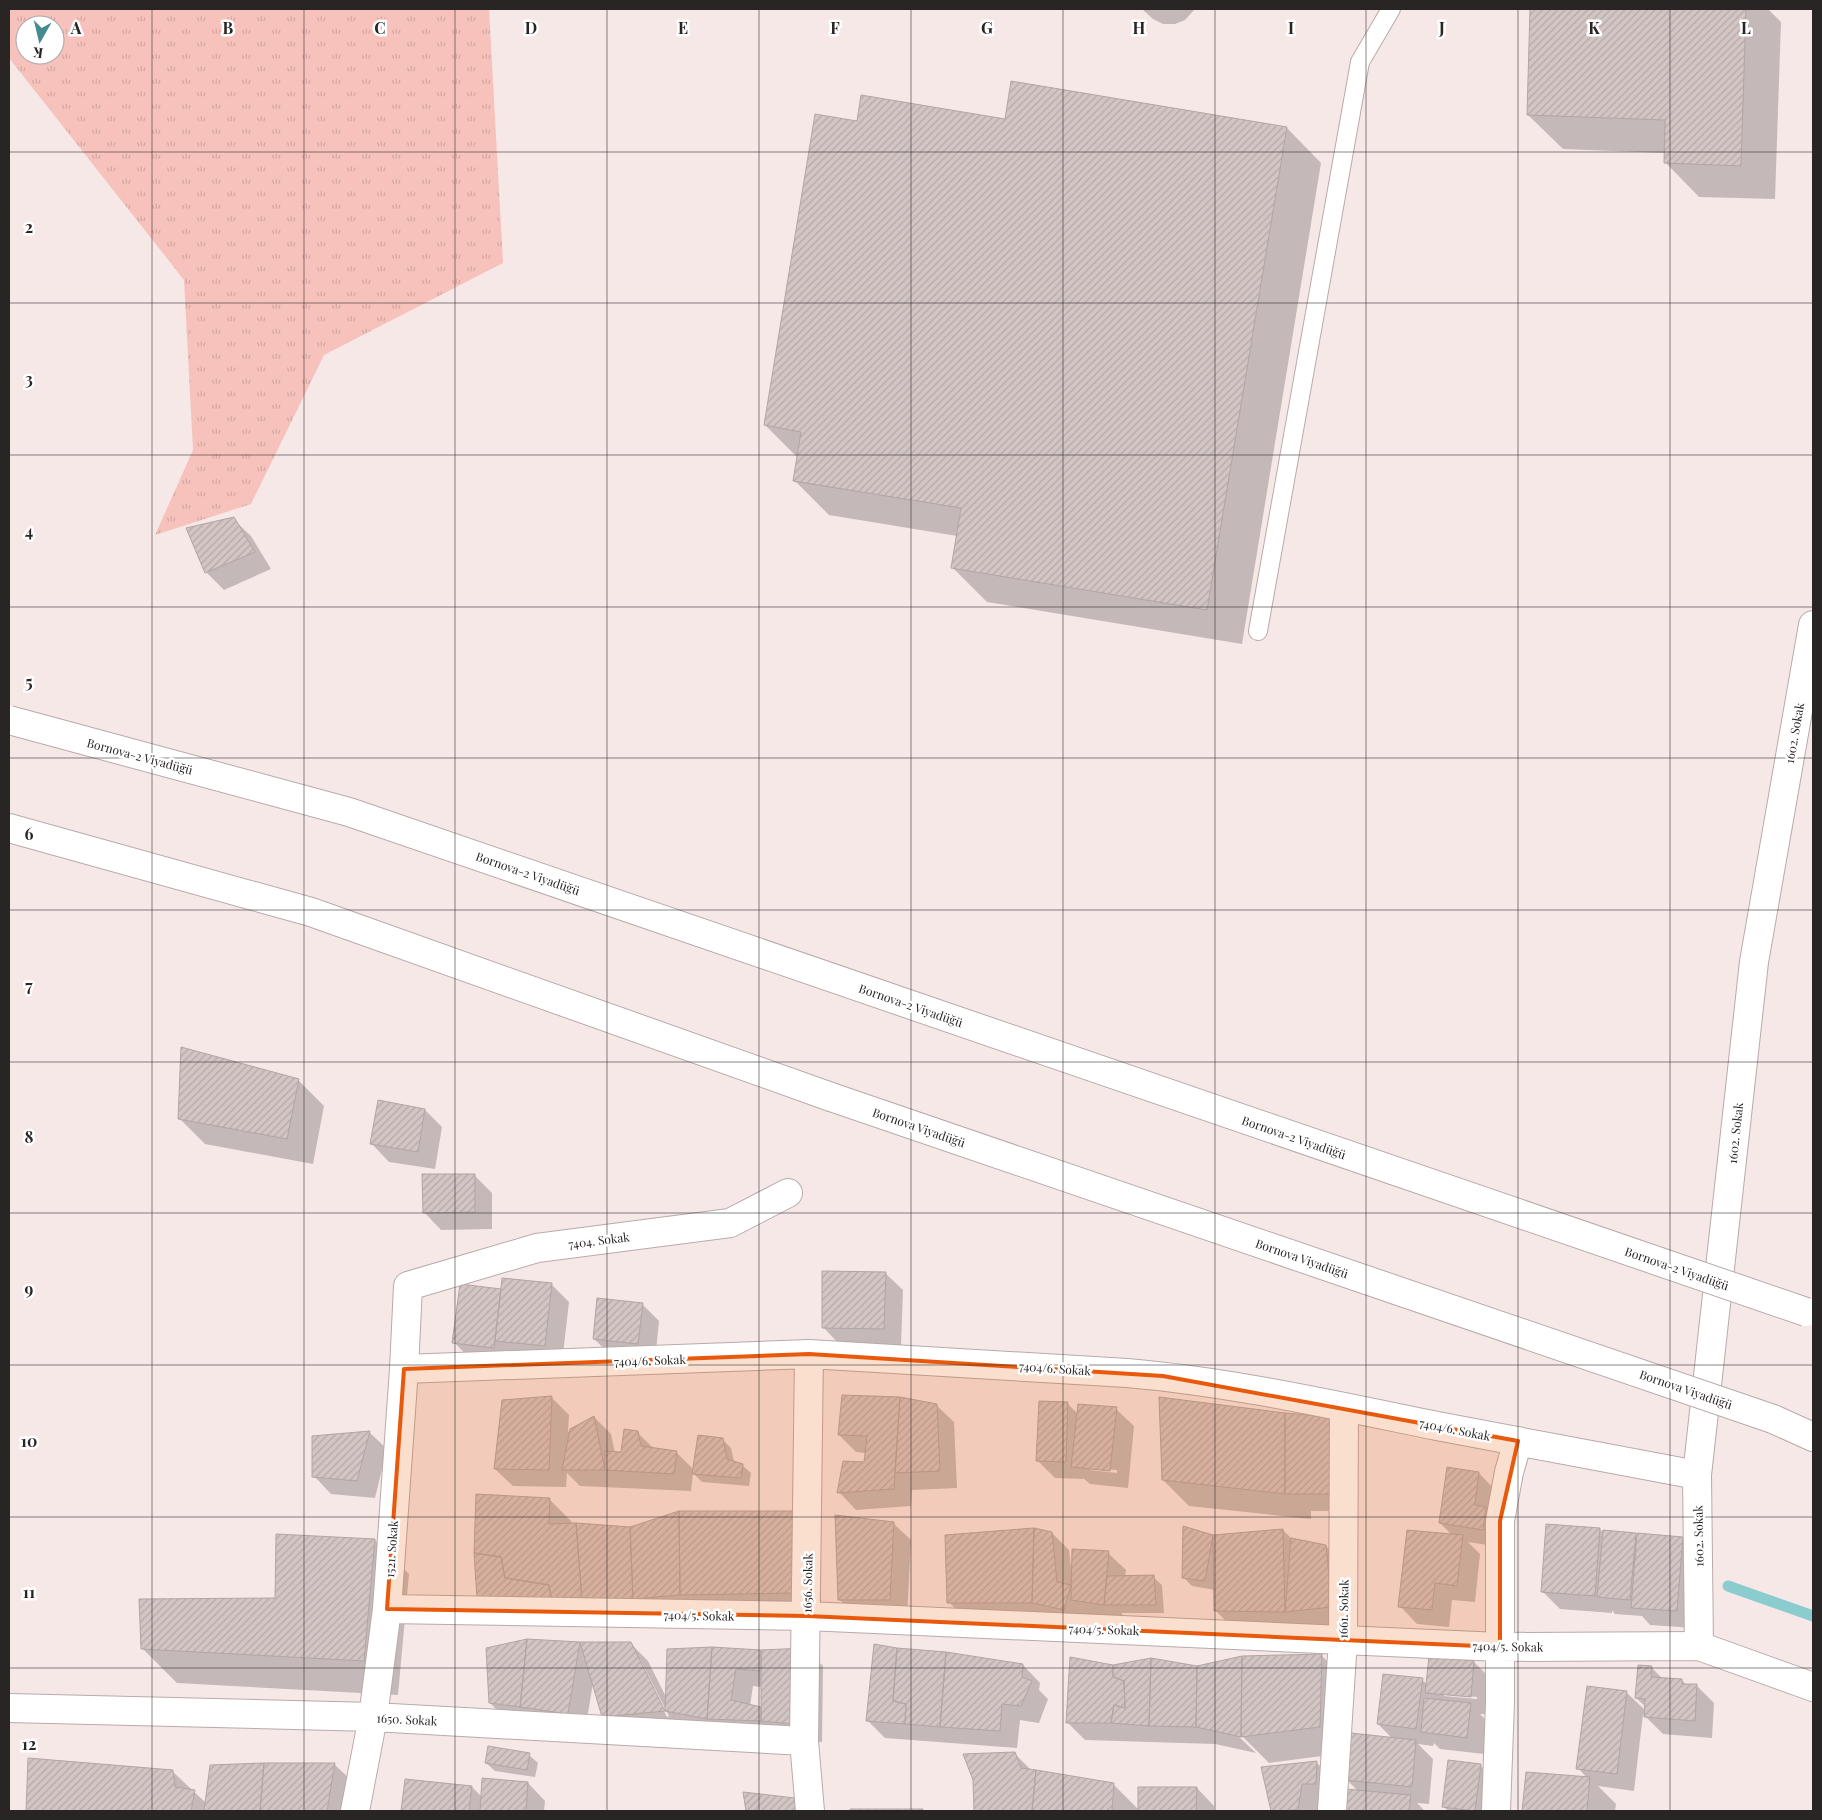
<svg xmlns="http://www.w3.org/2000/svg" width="1822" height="1820" viewBox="0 0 1822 1820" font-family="'Playfair Display',serif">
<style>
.grass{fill:url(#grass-tufts);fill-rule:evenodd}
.shadow{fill:#0003;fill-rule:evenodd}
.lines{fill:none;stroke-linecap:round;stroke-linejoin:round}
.stream{stroke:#8bccce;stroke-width:11}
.building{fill:url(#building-hatch);stroke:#b2a5a3}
.service-casing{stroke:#b8aba9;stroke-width:20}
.minor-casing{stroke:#b8aba9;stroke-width:30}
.tertiary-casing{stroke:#b8aba9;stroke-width:30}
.motorway-casing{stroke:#b8aba9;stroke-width:30}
.service{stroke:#fff;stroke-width:18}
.minor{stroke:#fff;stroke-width:28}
.tertiary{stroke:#fff;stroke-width:28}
.motorway{stroke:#fff;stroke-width:28}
.motorway-bridge-casing{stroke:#b8aba9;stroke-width:30;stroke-linecap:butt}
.motorway-bridge{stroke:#fff;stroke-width:28}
.marked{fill:#e8590c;fill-opacity:0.2;stroke:#e8590c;stroke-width:4;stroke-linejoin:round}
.grid{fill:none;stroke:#292524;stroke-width:1;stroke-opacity:0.55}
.labels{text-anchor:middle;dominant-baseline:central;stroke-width:5;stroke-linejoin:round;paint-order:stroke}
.street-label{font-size:12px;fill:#292524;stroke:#fff}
.grid-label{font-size:16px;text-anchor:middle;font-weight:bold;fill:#292524;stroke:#fff;stroke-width:5;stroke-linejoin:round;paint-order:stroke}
</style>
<defs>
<pattern id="grass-tufts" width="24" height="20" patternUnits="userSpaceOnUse" patternTransform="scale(1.25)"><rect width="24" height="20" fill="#f7c2bc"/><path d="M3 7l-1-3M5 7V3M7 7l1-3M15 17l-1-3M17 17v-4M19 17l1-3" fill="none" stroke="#d4a7a1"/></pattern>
<pattern id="building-hatch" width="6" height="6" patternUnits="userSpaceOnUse" patternTransform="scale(1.25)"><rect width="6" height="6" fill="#d2c5c4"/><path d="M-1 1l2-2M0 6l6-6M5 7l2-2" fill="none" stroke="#b4a9a8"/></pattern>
</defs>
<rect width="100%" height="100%" fill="#f6e8e6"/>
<path class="grass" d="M 9,9 L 489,9 L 503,263 L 324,355 L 251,504 L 155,535 L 193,450 L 184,280 L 9,58 ZM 25,25 L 55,25 L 55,55 L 25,55 Z"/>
<path class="shadow" d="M 1142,9 L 1195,9 L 1185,20 L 1175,24 L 1163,24 L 1153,19 Z
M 1532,9 L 1768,9 L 1781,22 L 1775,199 L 1699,197 L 1665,162 L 1665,153 L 1563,149 L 1528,115 Z
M 1006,120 L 1287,128 L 1321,163 L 1242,644 L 987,602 L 952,567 L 957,536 L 829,515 L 795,481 L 798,458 L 765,425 L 858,123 Z
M 233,519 L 251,536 L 271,569 L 224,590 L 206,572 Z
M 298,1080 L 324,1106 L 313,1164 L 205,1144 L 179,1118 Z
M 425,1110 L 442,1127 L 435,1169 L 389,1162 L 372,1144 Z
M 474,1175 L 492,1193 L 492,1229 L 441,1230 L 424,1212 Z
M 885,1273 L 903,1290 L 901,1346 L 840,1345 L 823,1327 Z
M 551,1284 L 569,1302 L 562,1363 L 471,1360 L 454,1342 L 502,1290 Z
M 642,1304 L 659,1321 L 655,1361 L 612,1356 L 594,1339 Z
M 552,1398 L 569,1415 L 568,1432 L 594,1417 L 611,1434 L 615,1453 L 622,1453 L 637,1432 L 654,1449 L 676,1452 L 694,1470 L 722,1439 L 731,1448 L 734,1462 L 742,1465 L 751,1473 L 749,1486 L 702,1482 L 693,1473 L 691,1491 L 580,1486 L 567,1473 L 566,1487 L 513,1486 L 495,1469 Z
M 1068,1404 L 1078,1414 L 1116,1409 L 1134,1426 L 1128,1488 L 1090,1484 L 1083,1478 L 1083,1479 L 1055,1478 L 1038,1461 ZM 1090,1468 L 1117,1470 L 1117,1473 L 1090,1470 Z
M 936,1405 L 954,1422 L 957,1488 L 912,1490 L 911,1506 L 856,1510 L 839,1492 L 865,1464 L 866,1453 L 856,1452 L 839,1435 Z
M 1285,1414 L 1349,1511 L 1311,1511 L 1311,1519 L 1189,1506 L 1163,1480 Z
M 369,1432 L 387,1449 L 375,1498 L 331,1494 L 314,1476 Z
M 1479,1473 L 1496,1491 L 1500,1547 L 1468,1542 L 1480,1554 L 1475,1602 L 1452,1600 L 1449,1627 L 1417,1624 L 1400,1606 L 1453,1536 L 1440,1523 Z
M 549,1499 L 574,1524 L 630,1528 L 792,1512 L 818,1539 L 822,1619 L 580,1627 L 571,1619 L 496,1615 Z
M 893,1523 L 911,1540 L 907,1617 L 856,1617 L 839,1599 Z
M 1184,1528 L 1213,1536 L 1283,1530 L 1292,1539 L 1326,1546 L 1343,1564 L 1349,1624 L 1303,1629 L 1233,1628 L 1215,1610 L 1215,1590 L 1192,1586 L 1184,1578 Z
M 1600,1529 L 1604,1534 L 1682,1539 L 1700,1556 L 1694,1628 L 1650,1625 L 1642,1616 L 1615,1614 L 1612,1610 L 1612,1613 L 1560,1609 L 1542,1591 Z
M 1052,1533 L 1069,1550 L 1071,1567 L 1108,1553 L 1126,1570 L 1125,1577 L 1153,1577 L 1162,1585 L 1164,1613 L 1122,1613 L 1121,1622 L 1090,1617 L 1086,1613 L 1082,1626 L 975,1629 L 949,1602 Z
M 375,1540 L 409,1574 L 398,1695 L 177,1683 L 142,1648 L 276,1599 Z
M 630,1643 L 648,1661 L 667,1699 L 761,1651 L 805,1649 L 823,1666 L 822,1742 L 603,1716 L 593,1683 L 585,1731 L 507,1720 L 490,1703 L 580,1644 ZM 638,1659 L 640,1659 L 669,1716 L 667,1717 ZM 753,1686 L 762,1687 L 762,1709 L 750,1706 Z
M 1322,1656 L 1348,1682 L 1346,1753 L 1269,1763 L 1238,1732 L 1236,1734 L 1256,1753 L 1215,1744 L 1085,1740 L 1067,1722 L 1113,1666 L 1197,1668 Z
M 1474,1662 L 1491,1679 L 1488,1714 L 1480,1714 L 1488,1722 L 1484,1754 L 1440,1749 L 1434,1743 L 1433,1746 L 1418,1744 L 1433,1759 L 1429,1804 L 1417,1803 L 1425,1811 L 1346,1811 L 1359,1792 L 1347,1780 L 1393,1739 L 1378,1724 L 1422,1680 L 1428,1685 ZM 1444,1694 L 1477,1697 L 1477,1699 L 1444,1696 Z
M 1023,1665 L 1040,1683 L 1039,1690 L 1048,1699 L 1039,1723 L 1020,1720 L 1017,1748 L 885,1738 L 868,1721 Z
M 1651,1667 L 1663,1679 L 1682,1680 L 1686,1685 L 1697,1686 L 1714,1703 L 1712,1738 L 1663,1734 L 1643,1714 L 1634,1791 L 1598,1786 L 1616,1804 L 1615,1811 L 1524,1811 L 1527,1774 L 1587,1778 L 1578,1768 L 1626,1692 L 1646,1711 L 1646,1707 L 1636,1698 Z
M 1014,1753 L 1032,1771 L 1113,1784 L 1139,1810 L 1197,1788 L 1214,1806 L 1214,1811 L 976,1811 L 975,1780 Z
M 529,1755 L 538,1763 L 535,1777 L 495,1771 L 486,1763 Z
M 29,1760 L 172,1771 L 206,1803 L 334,1764 L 352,1781 L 347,1811 L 28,1811 Z
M 1316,1762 L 1334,1779 L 1319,1801 L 1318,1811 L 1273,1811 Z
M 1480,1765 L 1498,1783 L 1494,1811 L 1448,1811 L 1443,1806 Z
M 406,1780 L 472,1787 L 482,1797 L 528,1783 L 545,1801 L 544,1811 L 403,1811 Z
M 744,1793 L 794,1799 L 806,1811 L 747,1811 Z
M 922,1810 L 923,1811 L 851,1811 Z"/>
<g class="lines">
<path class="stream" d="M 1728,1586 L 1813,1616"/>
</g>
<path class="building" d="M 1530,9 L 1746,9 L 1741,166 L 1664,163 L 1665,120 L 1527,115 Z
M 1011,81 L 1287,127 L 1207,610 L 951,568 L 961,508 L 793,481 L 801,432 L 764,425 L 815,114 L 857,121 L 861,95 L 1005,119 Z
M 234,517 L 255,552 L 205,573 L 186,528 Z
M 181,1047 L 299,1079 L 287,1139 L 178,1119 Z
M 378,1100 L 425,1109 L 418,1152 L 370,1144 Z
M 422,1174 L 475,1174 L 475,1212 L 423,1213 Z
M 822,1271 L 886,1272 L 884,1329 L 822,1328 Z
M 502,1278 L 552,1283 L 545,1346 L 495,1341 Z
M 460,1284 L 501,1289 L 494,1348 L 452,1343 Z
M 597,1298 L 643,1303 L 638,1344 L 593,1339 Z
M 842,1395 L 900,1397 L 894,1489 L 837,1493 L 843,1461 L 864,1462 L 867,1436 L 838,1435 Z
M 552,1396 L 549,1470 L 494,1469 L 502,1400 Z
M 900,1397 L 937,1404 L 940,1471 L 895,1473 Z
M 1159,1397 L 1285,1413 L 1285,1494 L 1162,1480 Z
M 1039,1401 L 1068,1402 L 1066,1462 L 1036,1461 Z
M 1078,1404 L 1117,1407 L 1110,1471 L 1071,1467 Z
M 1285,1413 L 1333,1417 L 1332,1494 L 1285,1494 Z
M 594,1416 L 605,1470 L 562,1470 L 570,1429 Z
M 624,1429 L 638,1431 L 641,1446 L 677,1451 L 674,1474 L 605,1470 L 605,1451 L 621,1452 Z
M 370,1431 L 357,1481 L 312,1477 L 312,1436 Z
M 698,1435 L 723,1438 L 727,1459 L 743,1464 L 741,1478 L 692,1474 Z
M 1447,1467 L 1479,1472 L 1475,1505 L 1486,1507 L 1483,1530 L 1439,1523 Z
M 476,1494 L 550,1498 L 549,1524 L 576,1523 L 582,1600 L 552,1602 L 549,1585 L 505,1578 L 501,1557 L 474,1553 Z
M 679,1511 L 792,1511 L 796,1593 L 680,1595 Z
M 679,1511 L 680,1595 L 633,1599 L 630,1527 Z
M 835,1515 L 894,1522 L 890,1600 L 838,1600 Z
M 576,1523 L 630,1527 L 633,1599 L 582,1600 Z
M 1546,1524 L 1600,1528 L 1595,1596 L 1541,1592 Z
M 1183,1526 L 1213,1535 L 1205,1581 L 1182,1578 Z
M 1034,1528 L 1052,1532 L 1057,1582 L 1071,1585 L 1064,1610 L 1032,1603 Z
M 1034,1528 L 1032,1603 L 947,1603 L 945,1535 Z
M 1283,1529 L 1285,1612 L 1214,1611 L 1213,1535 Z
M 1407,1530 L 1463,1535 L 1457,1586 L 1435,1583 L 1432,1610 L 1398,1607 Z
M 1603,1530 L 1636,1533 L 1630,1600 L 1597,1597 Z
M 1637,1533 L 1683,1537 L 1677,1611 L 1631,1608 Z
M 276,1534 L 375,1539 L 364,1661 L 141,1649 L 139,1599 L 275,1598 Z
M 1291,1538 L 1326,1545 L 1332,1607 L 1285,1612 Z
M 1072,1549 L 1109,1551 L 1104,1605 L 1071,1600 Z
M 474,1553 L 501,1557 L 505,1578 L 549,1585 L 552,1602 L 477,1598 Z
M 1154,1575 L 1156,1605 L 1104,1605 L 1107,1576 Z
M 527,1639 L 580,1642 L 568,1714 L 520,1707 Z
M 527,1639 L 520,1707 L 489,1703 L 486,1648 Z
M 580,1642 L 631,1642 L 665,1711 L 602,1717 Z
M 874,1644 L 897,1648 L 893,1701 L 906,1704 L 905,1724 L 866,1721 Z
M 712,1647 L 761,1650 L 761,1671 L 736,1669 L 731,1700 L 761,1707 L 761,1721 L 707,1719 Z
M 712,1647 L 707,1719 L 665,1711 L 667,1649 Z
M 806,1648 L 805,1725 L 761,1721 L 761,1650 Z
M 897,1648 L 946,1652 L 940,1727 L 905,1724 L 906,1704 L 893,1701 Z
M 946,1652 L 1023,1664 L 1022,1677 L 1032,1681 L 1021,1706 L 1002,1704 L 1000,1731 L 940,1727 Z
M 1322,1654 L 1320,1727 L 1241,1737 L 1242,1656 Z
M 1242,1656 L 1241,1737 L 1196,1727 L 1197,1666 Z
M 1429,1656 L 1474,1661 L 1471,1697 L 1425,1693 Z
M 1070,1657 L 1113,1665 L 1113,1677 L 1124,1681 L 1125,1708 L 1114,1705 L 1111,1723 L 1066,1723 Z
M 1151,1658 L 1197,1666 L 1196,1727 L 1149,1726 Z
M 1151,1658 L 1149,1726 L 1111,1723 L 1114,1705 L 1125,1708 L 1124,1681 L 1113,1677 L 1113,1665 Z
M 1638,1665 L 1652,1666 L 1651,1677 L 1682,1679 L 1682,1684 L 1697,1684 L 1695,1721 L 1644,1717 L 1645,1699 L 1635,1698 Z
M 1383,1674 L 1423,1678 L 1416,1729 L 1377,1724 Z
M 1587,1686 L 1627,1691 L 1617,1774 L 1576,1769 Z
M 1424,1698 L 1471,1703 L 1467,1738 L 1421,1732 Z
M 1351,1733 L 1416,1740 L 1412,1787 L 1346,1780 Z
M 488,1746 L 530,1753 L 527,1770 L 485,1763 Z
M 1015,1752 L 1021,1768 L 1036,1770 L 1032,1811 L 974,1811 L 973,1780 L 963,1754 Z
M 28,1758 L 173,1770 L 175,1787 L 195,1790 L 191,1811 L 26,1811 Z
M 1448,1760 L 1481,1764 L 1475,1811 L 1442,1807 Z
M 1317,1761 L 1316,1784 L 1302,1784 L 1298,1810 L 1271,1811 L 1261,1767 Z
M 264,1763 L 260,1811 L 204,1811 L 210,1765 Z
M 264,1763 L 335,1763 L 327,1811 L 260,1811 Z
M 1036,1770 L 1114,1783 L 1112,1811 L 1032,1811 Z
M 1526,1772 L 1590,1777 L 1587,1811 L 1522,1811 Z
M 482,1778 L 528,1782 L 526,1811 L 480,1811 Z
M 405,1779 L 472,1786 L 469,1811 L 401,1811 Z
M 1138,1787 L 1197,1787 L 1196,1811 L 1138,1811 Z
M 1346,1789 L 1411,1795 L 1409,1811 L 1344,1811 Z
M 743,1792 L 795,1798 L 796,1811 L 746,1811 Z
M 850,1809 L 923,1809 L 923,1811 L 850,1811 Z"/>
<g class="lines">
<defs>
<path id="service" d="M 1258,631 L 1360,62 L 1391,9"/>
<path id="minor" d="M 809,1354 L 804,1741 L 810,1811
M 404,1369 L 809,1354 L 1127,1373 C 1231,1382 1334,1405 1437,1426 C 1523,1443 1611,1458 1697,1475
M 387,1609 L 807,1616 L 1500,1647 L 1699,1646 L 1813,1687
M 9,1708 L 373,1717 L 804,1741
M 355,1811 L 373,1717 L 387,1609 L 404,1369 L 408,1286 L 537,1248 L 730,1223 L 788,1193
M 1332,1811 L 1343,1639 L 1344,1407
M 1496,1811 L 1500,1703 L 1500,1521 L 1509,1472 L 1518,1441"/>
<path id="tertiary" d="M 1699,1646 L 1697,1475 L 1754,962 L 1813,625"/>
<path id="motorway" d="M 9,828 L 311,912 L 831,1097
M 1773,1419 L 1813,1437"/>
</defs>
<use href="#service" class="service-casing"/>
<use href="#minor" class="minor-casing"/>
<use href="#tertiary" class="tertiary-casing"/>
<use href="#motorway" class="motorway-casing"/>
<use href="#service" class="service"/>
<use href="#minor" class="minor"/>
<use href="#tertiary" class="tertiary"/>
<use href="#motorway" class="motorway"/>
<defs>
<path id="motorway-bridge" d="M 9,720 L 349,812 L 1806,1312
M 831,1097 L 1773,1419"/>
</defs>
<use href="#motorway-bridge" class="motorway-bridge-casing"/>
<use href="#motorway-bridge" class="motorway-bridge"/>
</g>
<path class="marked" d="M 809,1354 L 1163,1376 L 1518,1441 L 1500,1521 L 1500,1647 L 807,1616 L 387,1609 L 404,1369 Z"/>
<path class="grid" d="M 152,9 L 152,1811M 304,9 L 304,1811M 455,9 L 455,1811M 607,9 L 607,1811M 759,9 L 759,1811M 911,9 L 911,1811M 1063,9 L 1063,1811M 1215,9 L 1215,1811M 1366,9 L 1366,1811M 1518,9 L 1518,1811M 1670,9 L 1670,1811M 9,152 L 1813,152M 9,303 L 1813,303M 9,455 L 1813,455M 9,607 L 1813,607M 9,758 L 1813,758M 9,910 L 1813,910M 9,1062 L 1813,1062M 9,1213 L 1813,1213M 9,1365 L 1813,1365M 9,1517 L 1813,1517M 9,1668 L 1813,1668"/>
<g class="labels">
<g class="street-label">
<text transform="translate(1794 733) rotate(-80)">1602. Sokak</text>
<text transform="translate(140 756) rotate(15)">Bornova-2 Viyadüğü</text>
<text transform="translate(528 873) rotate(19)">Bornova-2 Viyadüğü</text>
<text transform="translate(911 1005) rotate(19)">Bornova-2 Viyadüğü</text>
<text transform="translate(919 1127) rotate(19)">Bornova Viyadüğü</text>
<text transform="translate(1735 1133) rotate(-84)">1602. Sokak</text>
<text transform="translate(1294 1137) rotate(19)">Bornova-2 Viyadüğü</text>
<text transform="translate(599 1240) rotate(-7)">7404. Sokak</text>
<text transform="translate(1302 1258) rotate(19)">Bornova Viyadüğü</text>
<text transform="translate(1677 1268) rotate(19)">Bornova-2 Viyadüğü</text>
<text transform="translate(650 1360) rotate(-2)">7404/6. Sokak</text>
<text transform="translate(1055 1368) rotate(4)">7404/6. Sokak</text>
<text transform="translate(1686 1389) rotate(19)">Bornova Viyadüğü</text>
<text transform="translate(1455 1429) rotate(11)">7404/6. Sokak</text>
<text transform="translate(1698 1536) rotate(-91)">1602. Sokak</text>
<text transform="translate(391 1549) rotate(-86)">1521. Sokak</text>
<text transform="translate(807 1583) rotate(-89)">1656. Sokak</text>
<text transform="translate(1343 1609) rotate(-89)">1661. Sokak</text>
<text transform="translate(699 1615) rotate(1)">7404/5. Sokak</text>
<text transform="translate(1104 1629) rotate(2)">7404/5. Sokak</text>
<text transform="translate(1508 1646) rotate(1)">7404/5. Sokak</text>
<text transform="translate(407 1719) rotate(3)">1650. Sokak</text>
</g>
</g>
<g class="grid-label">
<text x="76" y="34">A</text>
<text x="228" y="34">B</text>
<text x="380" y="34">C</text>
<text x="531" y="34">D</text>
<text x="683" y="34">E</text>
<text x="835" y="34">F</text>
<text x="987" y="34">G</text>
<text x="1139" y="34">H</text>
<text x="1291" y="34">I</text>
<text x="1442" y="34">J</text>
<text x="1594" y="34">K</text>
<text x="1746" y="34">L</text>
<text x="29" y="233">2</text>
<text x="29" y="385">3</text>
<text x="29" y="537">4</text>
<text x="29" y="688">5</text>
<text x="29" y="840">6</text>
<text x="29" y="992">7</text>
<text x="29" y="1143">8</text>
<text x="29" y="1295">9</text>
<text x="29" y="1447">10</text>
<text x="29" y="1598">11</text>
<text x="29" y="1750">12</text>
</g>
<rect width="1822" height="1820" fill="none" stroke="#292524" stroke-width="20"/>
<g transform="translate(40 40) rotate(188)"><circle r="24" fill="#ffffff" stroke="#a9a8a7"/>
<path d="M0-4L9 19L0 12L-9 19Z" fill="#438b8f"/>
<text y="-8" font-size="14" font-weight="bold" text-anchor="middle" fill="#292524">K</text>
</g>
</svg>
